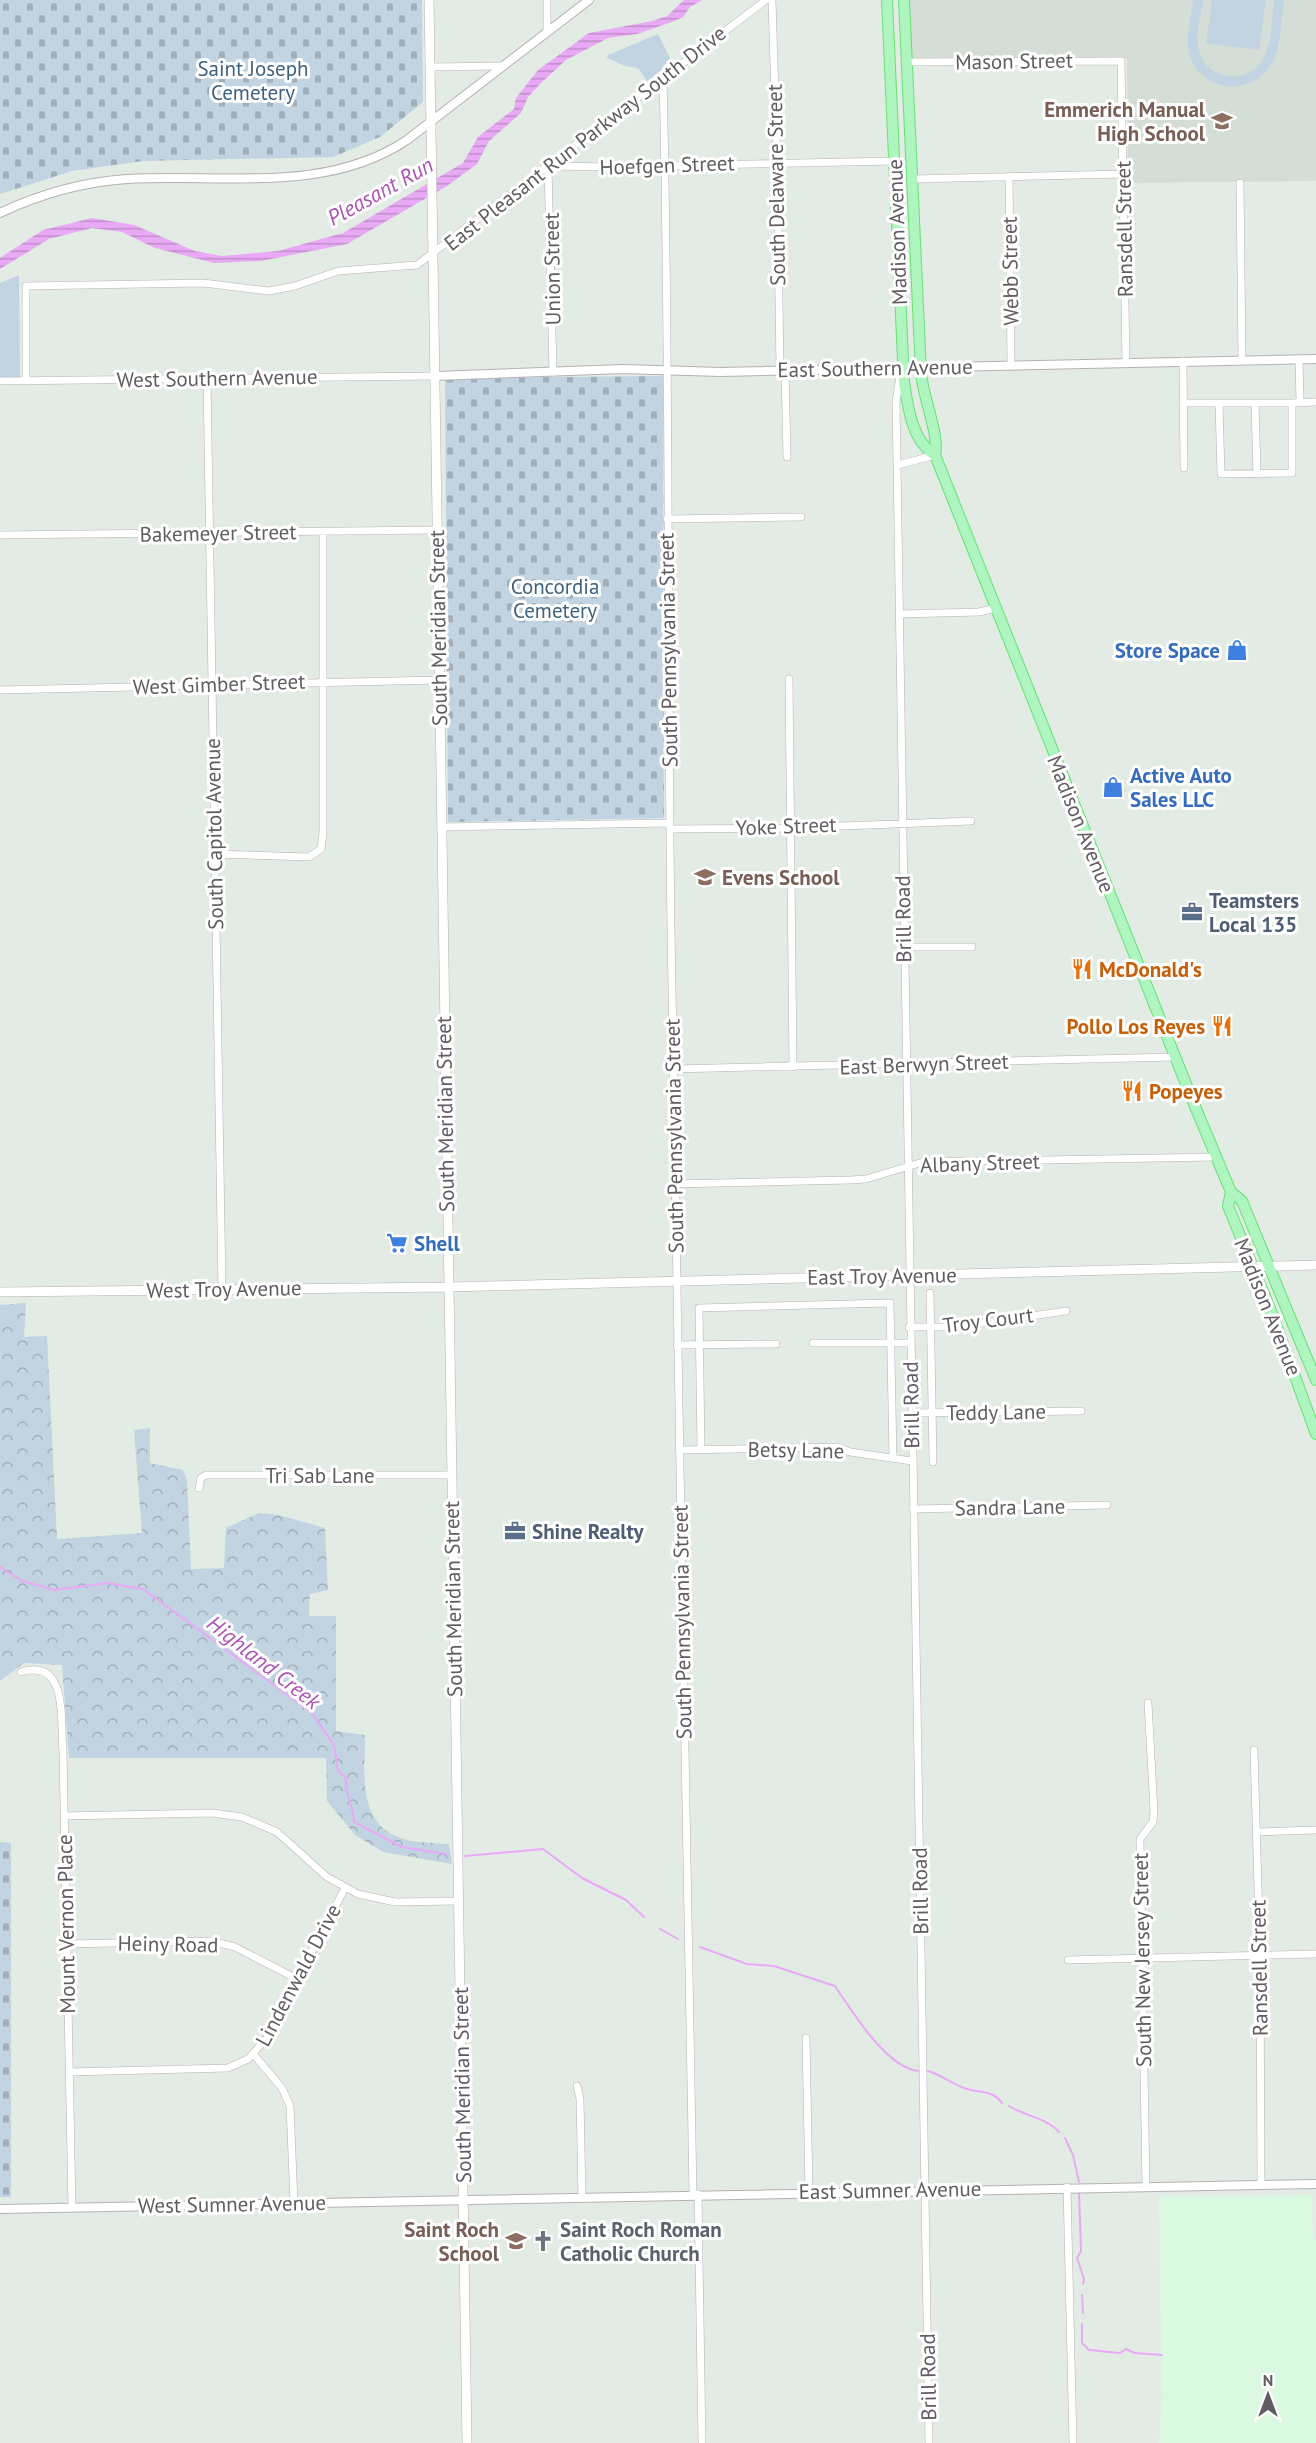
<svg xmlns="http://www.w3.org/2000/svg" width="1316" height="2443" viewBox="0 0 1316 2443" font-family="'PT Sans',sans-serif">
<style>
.commercial{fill:#daf9e0}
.education{fill:#d4ded6}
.forest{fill:url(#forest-crowns)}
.cemetery{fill:url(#cemetery-stones)}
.park{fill:#c2d4e1}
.water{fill:url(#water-rules)}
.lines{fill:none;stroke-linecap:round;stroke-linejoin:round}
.stream{stroke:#e9aaf5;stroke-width:2}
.minor-casing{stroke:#b6b0b6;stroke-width:8}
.tertiary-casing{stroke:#b6b0b6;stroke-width:10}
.secondary-casing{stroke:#b6afb6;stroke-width:10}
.primary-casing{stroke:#67e077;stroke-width:12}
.minor{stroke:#fff;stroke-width:7}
.tertiary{stroke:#fff;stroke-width:8}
.secondary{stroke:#fff;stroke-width:9}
.primary{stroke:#aef5c0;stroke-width:10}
.labels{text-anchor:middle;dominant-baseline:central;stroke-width:6;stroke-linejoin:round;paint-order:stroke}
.street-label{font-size:21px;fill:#615b62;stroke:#fff}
.park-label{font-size:21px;fill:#3e617e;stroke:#fff}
.education-label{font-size:21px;font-weight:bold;fill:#785e54;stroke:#fff;text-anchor:end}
.shop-label{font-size:21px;font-weight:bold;fill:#366cbe;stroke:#fff;text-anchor:start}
.service-label{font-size:21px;font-weight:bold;fill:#4e5e75;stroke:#fff;text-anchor:start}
.food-label{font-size:21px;font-weight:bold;fill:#c56008;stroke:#fff;text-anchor:start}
.worship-label{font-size:21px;font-weight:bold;fill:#5b616d;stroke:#fff;text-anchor:start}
.water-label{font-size:22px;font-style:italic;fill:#ad50b4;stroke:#fff}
</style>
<defs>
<pattern id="forest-crowns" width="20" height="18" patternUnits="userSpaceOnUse" patternTransform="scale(1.5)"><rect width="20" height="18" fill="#c2d4e1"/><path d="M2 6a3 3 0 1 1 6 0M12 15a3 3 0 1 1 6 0" fill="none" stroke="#a1afba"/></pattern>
<pattern id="cemetery-stones" width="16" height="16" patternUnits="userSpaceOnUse" patternTransform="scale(1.5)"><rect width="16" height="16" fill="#c2d4e1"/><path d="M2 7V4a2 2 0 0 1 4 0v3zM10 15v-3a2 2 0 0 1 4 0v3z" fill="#a1afba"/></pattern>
<pattern id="water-rules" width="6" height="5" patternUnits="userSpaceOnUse" patternTransform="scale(1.5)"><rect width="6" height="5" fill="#e9aaf5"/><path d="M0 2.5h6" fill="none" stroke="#c08dca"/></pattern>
</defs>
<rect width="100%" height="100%" fill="#e3ece4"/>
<path class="commercial" d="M 1312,2195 L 1313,2240 L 1316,2240 L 1316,2443 L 1159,2443 L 1162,2397 L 1159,2197 Z"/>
<path class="education" d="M 908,0 L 1316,0 L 1316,181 L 1128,183 L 1127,58 L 908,60 Z"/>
<path class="forest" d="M 26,1303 L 24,1337 L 47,1336 L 57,1539 L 142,1533 L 134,1430 L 150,1428 L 150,1463 L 183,1470 L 187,1480 L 191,1569 L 224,1568 L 226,1528 L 259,1513 L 279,1515 L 325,1528 L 328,1590 L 310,1594 L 309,1616 L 336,1616 L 336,1731 L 365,1735 C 365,1776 356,1827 407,1840 C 421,1843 436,1843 449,1844 L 452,1864 L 383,1852 L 355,1835 L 327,1801 L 326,1758 L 69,1758 L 62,1665 L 24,1663 L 0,1681 L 0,1305 Z"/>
<path class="cemetery" d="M 0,0 L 422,0 L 423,102 L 380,137 L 333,157 L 143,161 L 72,171 L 0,194 Z
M 663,376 L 664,818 L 448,822 L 445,378 Z
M 0,1842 L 11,1843 L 11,2197 L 0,2197 Z"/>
<path class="park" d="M 1193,0 L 1203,0 C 1201,16 1195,35 1199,51 C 1206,80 1248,86 1263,59 C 1272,43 1272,18 1274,0 L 1284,0 C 1281,20 1282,45 1272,63 C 1255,95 1205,94 1191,59 C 1184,41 1191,19 1193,0 Z
M 1212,0 L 1266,0 L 1259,50 L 1206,43 Z
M 658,34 L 672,62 L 647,81 L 638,68 L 625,66 L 607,58 L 608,55 Z
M 19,275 L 20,379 L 0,380 L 0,283 Z"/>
<path class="water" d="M 684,0 L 702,0 L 690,7 L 683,17 L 672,22 L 637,34 L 608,38 L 566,60 L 541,83 L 528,97 L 521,113 L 489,141 L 477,164 L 447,186 L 347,244 L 261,261 L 214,263 L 155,248 L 122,232 L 92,228 L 49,239 L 0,269 L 0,258 L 43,230 L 92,218 L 134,225 L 195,251 L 222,256 L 278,251 L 343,233 L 463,163 L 478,137 L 514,109 L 516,98 L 538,70 L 589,33 L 652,21 L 667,16 Z"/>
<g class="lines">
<path class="stream" d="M 0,1567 L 22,1581 L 55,1590 L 107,1583 L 143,1589 L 311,1712 L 334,1745 L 338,1771 L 346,1778 C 345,1796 353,1804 354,1822 L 402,1847 L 446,1854
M 465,1856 L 543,1849 L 582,1878 L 626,1900 L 644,1917
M 660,1929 L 678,1939
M 700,1947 L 747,1964 L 774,1966 L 835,1986 C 852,2011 887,2069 919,2071
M 928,2071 C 942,2075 953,2085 967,2089 C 980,2093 993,2090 1002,2103
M 1009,2106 C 1025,2116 1047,2118 1059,2132
M 1065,2138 L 1073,2155 L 1079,2182
M 1079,2192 L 1081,2251 L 1077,2258 L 1084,2279 L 1083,2284
M 1082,2295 L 1083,2313
M 1082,2324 L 1082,2343 L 1089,2350 L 1120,2353 L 1126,2349 L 1135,2353 L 1162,2355"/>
<defs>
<path id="minor" d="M 547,0 L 547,32
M 772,0 L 777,162 L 780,370
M 907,62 L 1121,61 L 1126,362
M 430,67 L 503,66
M 663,78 C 670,362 667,645 671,929 C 676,1351 687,1772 693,2194
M 1009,176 L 1011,365
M 912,179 L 1124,174
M 1240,183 L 1242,360
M 1299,359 L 1300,402
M 1183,361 L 1184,468
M 785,370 L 787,457
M 553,372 L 548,166 L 615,167 L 894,161
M 900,376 L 896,402 L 929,2443
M 207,379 L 222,1289
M 0,381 L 435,376
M 26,381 L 26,286 L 203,283 L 269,291 L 295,286 L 338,271 L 417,265 L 766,0
M 1183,403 L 1292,403
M 1219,403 L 1221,474 L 1292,473 L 1292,403 L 1316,402
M 1255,403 L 1257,474
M 898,465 L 935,455
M 667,519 L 801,517
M 0,535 L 437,530
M 900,614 L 979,612 L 996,608
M 789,679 L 793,1067
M 0,690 L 439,680
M 441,827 L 670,823
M 670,829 L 791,828 L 971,821
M 214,854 L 309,857 L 321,849 L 323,832 L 323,531
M 903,947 L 972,947
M 673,1069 L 1175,1057
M 675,1184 L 850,1180 L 866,1179 L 923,1162 L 1216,1157
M 930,1293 L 933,1462
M 909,1327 L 955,1327 L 1066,1311
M 813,1343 L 910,1343
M 677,1345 L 776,1344
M 911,1413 L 1081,1411
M 679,1450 L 838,1447 L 850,1452 L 912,1461
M 701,1450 L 699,1308 L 890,1303 L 893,1458
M 199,1488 L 201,1478 L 206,1475 L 451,1475
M 913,1509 L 1107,1505
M 21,1672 C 69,1657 60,1722 63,1752 L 72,2207
M 1254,1750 L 1260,1956 L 1261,2185
M 64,1816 L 212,1813 L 242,1817 L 277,1832 L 327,1877 L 358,1894 L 395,1902 L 458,1901
M 1258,1832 L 1316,1830
M 66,1944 L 211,1941 L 235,1947 L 297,1979
M 1068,1960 L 1316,1954
M 806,2038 L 809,2192
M 254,2055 L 282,2088 L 290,2106 L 294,2203
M 69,2072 L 228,2068 L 248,2059 L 266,2039 L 345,1888
M 577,2086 L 580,2099 L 582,2196
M 1146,2186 L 1140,1839 L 1153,1822 L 1154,1811 L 1148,1703
M 1067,2187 L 1073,2443
M 698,2194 L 702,2443"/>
<path id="tertiary" d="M 0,213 C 40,194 84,182 127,179 C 221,173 325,195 407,140 L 589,0
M 435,376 L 623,369 L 721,372 L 1316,359
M 0,2209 L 1316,2184"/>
<path id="secondary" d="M 429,0 L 467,2443
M 0,1292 L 447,1287 L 1316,1265"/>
<path id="primary" d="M 887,0 L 904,382 C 908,408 912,441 935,455
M 904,0 L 921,373 C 923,398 940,436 935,455 L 1194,1104 L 1231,1192 L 1242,1201 L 1316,1380
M 1231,1192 L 1228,1206 L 1271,1311 L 1316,1434"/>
</defs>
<use href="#minor" class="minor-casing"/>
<use href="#tertiary" class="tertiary-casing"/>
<use href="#secondary" class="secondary-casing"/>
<use href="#primary" class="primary-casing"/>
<use href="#minor" class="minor"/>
<use href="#tertiary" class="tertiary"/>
<use href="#secondary" class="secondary"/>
<use href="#primary" class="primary"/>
</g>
<defs>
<symbol id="school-bare" viewBox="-9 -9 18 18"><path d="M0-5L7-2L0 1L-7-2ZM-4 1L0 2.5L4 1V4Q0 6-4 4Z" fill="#8d6e63" stroke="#fff" stroke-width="2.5" paint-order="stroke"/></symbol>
<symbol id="shop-bare" viewBox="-9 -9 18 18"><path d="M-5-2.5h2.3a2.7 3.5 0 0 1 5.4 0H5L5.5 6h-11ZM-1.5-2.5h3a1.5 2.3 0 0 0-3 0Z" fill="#3f7fe0" stroke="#fff" stroke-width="2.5" paint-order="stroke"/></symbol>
<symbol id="office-bare" viewBox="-9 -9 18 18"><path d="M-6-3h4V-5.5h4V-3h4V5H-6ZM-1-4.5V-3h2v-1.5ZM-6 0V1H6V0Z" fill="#5c6f8a" stroke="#fff" stroke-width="2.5" paint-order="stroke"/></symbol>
<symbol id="restaurant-bare" viewBox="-9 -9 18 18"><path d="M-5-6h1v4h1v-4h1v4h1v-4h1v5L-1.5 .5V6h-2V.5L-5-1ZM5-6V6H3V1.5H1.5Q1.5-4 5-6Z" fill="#e8710a" stroke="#fff" stroke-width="2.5" paint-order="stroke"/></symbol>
<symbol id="supermarket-bare" viewBox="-9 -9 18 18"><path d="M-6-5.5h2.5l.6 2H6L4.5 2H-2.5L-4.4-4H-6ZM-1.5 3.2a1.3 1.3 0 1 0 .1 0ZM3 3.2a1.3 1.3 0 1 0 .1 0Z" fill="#3f7fe0" stroke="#fff" stroke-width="2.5" paint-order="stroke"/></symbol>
<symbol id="church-bare" viewBox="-9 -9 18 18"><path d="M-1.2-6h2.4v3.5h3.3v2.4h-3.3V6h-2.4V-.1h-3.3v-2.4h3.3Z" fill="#6b7280" stroke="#fff" stroke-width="2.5" paint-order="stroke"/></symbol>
</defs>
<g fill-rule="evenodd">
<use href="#school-bare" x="1207" y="106" width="30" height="30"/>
<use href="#shop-bare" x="1222" y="635" width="30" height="30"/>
<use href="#shop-bare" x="1098" y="772" width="30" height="30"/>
<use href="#school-bare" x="690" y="862" width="30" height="30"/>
<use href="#office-bare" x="1177" y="897" width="30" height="30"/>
<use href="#restaurant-bare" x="1067" y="954" width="30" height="30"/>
<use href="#restaurant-bare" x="1207" y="1011" width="30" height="30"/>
<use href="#restaurant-bare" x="1117" y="1076" width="30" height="30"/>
<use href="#supermarket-bare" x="382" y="1228" width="30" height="30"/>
<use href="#office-bare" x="500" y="1516" width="30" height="30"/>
<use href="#school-bare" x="501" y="2226" width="30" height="30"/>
<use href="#church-bare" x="528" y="2226" width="30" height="30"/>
</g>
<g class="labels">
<g class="street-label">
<text transform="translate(1014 61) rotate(-1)">Mason Street</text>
<text transform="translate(585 138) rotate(-38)">East Pleasant Run Parkway South Drive</text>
<text transform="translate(667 165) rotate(-2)">Hoefgen Street</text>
<text transform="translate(776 185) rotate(-91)">South Delaware Street</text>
<text transform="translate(1124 229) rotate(-91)">Ransdell Street</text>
<text transform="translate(897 232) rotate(-92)">Madison Avenue</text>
<text transform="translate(552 269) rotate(-91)">Union Street</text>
<text transform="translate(1010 271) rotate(-91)">Webb Street</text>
<text transform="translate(875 368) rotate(-1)">East Southern Avenue</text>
<text transform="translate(217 378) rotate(-1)">West Southern Avenue</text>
<text transform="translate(218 533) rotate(-1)">Bakemeyer Street</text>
<text transform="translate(438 628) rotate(-91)">South Meridian Street</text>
<text transform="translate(668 650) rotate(-91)">South Pennsylvania Street</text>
<text transform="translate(219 684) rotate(-2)">West Gimber Street</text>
<text transform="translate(1081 824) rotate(68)">Madison Avenue</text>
<text transform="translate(786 826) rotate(-2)">Yoke Street</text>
<text transform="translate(214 834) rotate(-91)">South Capitol Avenue</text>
<text transform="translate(903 919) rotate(-91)">Brill Road</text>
<text transform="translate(924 1064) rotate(-2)">East Berwyn Street</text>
<text transform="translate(445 1114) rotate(-91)">South Meridian Street</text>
<text transform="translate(674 1136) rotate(-91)">South Pennsylvania Street</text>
<text transform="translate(980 1163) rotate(-2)">Albany Street</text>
<text transform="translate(882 1276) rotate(-1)">East Troy Avenue</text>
<text transform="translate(224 1289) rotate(-1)">West Troy Avenue</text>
<text transform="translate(1268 1307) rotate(68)">Madison Avenue</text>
<text transform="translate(988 1320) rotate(-7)">Troy Court</text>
<text transform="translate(911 1405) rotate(-91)">Brill Road</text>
<text transform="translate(996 1412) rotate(-1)">Teddy Lane</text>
<text transform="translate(796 1450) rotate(1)">Betsy Lane</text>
<text x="320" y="1475">Tri Sab Lane</text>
<text transform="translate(1010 1507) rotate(-1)">Sandra Lane</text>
<text transform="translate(453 1599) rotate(-91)">South Meridian Street</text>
<text transform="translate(682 1622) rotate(-91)">South Pennsylvania Street</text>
<text transform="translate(920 1891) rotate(-91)">Brill Road</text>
<text transform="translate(66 1924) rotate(-91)">Mount Vernon Place</text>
<text transform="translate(168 1944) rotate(1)">Heiny Road</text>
<text transform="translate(1142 1960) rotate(-91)">South New Jersey Street</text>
<text transform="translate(1259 1968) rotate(-91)">Ransdell Street</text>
<text transform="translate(298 1975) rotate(-62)">Lindenwald Drive</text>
<text transform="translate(462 2085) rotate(-91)">South Meridian Street</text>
<text transform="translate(890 2190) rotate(-1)">East Sumner Avenue</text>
<text transform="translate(232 2204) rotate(-1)">West Sumner Avenue</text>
<text transform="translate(928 2377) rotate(-91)">Brill Road</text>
</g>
<g class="park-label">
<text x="253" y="68">Saint Joseph<tspan x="253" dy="24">Cemetery</tspan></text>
<text x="555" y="586">Concordia<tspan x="555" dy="24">Cemetery</tspan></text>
</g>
<g class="education-label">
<text x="1205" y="109">Emmerich Manual<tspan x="1205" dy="24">High School</tspan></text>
<text x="722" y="877" text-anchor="start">Evens School</text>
<text x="499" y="2229">Saint Roch<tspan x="499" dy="24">School</tspan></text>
</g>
<g class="shop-label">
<text x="1220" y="650" text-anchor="end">Store Space</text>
<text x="1130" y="775">Active Auto<tspan x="1130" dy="24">Sales LLC</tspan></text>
<text x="414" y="1243">Shell</text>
</g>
<g class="service-label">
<text x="1209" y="900">Teamsters<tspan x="1209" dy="24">Local 135</tspan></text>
<text x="532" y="1531">Shine Realty</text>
</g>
<g class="food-label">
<text x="1099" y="969">McDonald's</text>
<text x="1205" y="1026" text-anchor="end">Pollo Los Reyes</text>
<text x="1149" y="1091">Popeyes</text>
</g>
<g class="worship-label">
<text x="560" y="2229">Saint Roch Roman<tspan x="560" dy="24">Catholic Church</tspan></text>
</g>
<g class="water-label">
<text transform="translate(380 191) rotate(-29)">Pleasant Run</text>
<text transform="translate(264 1662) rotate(38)">Highland Creek</text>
</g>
</g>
<g transform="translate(1268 2395)" stroke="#ffffff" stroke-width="4.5" paint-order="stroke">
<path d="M0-4.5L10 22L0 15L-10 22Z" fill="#615b62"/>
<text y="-9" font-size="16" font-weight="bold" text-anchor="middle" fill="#615b62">N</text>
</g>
</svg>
